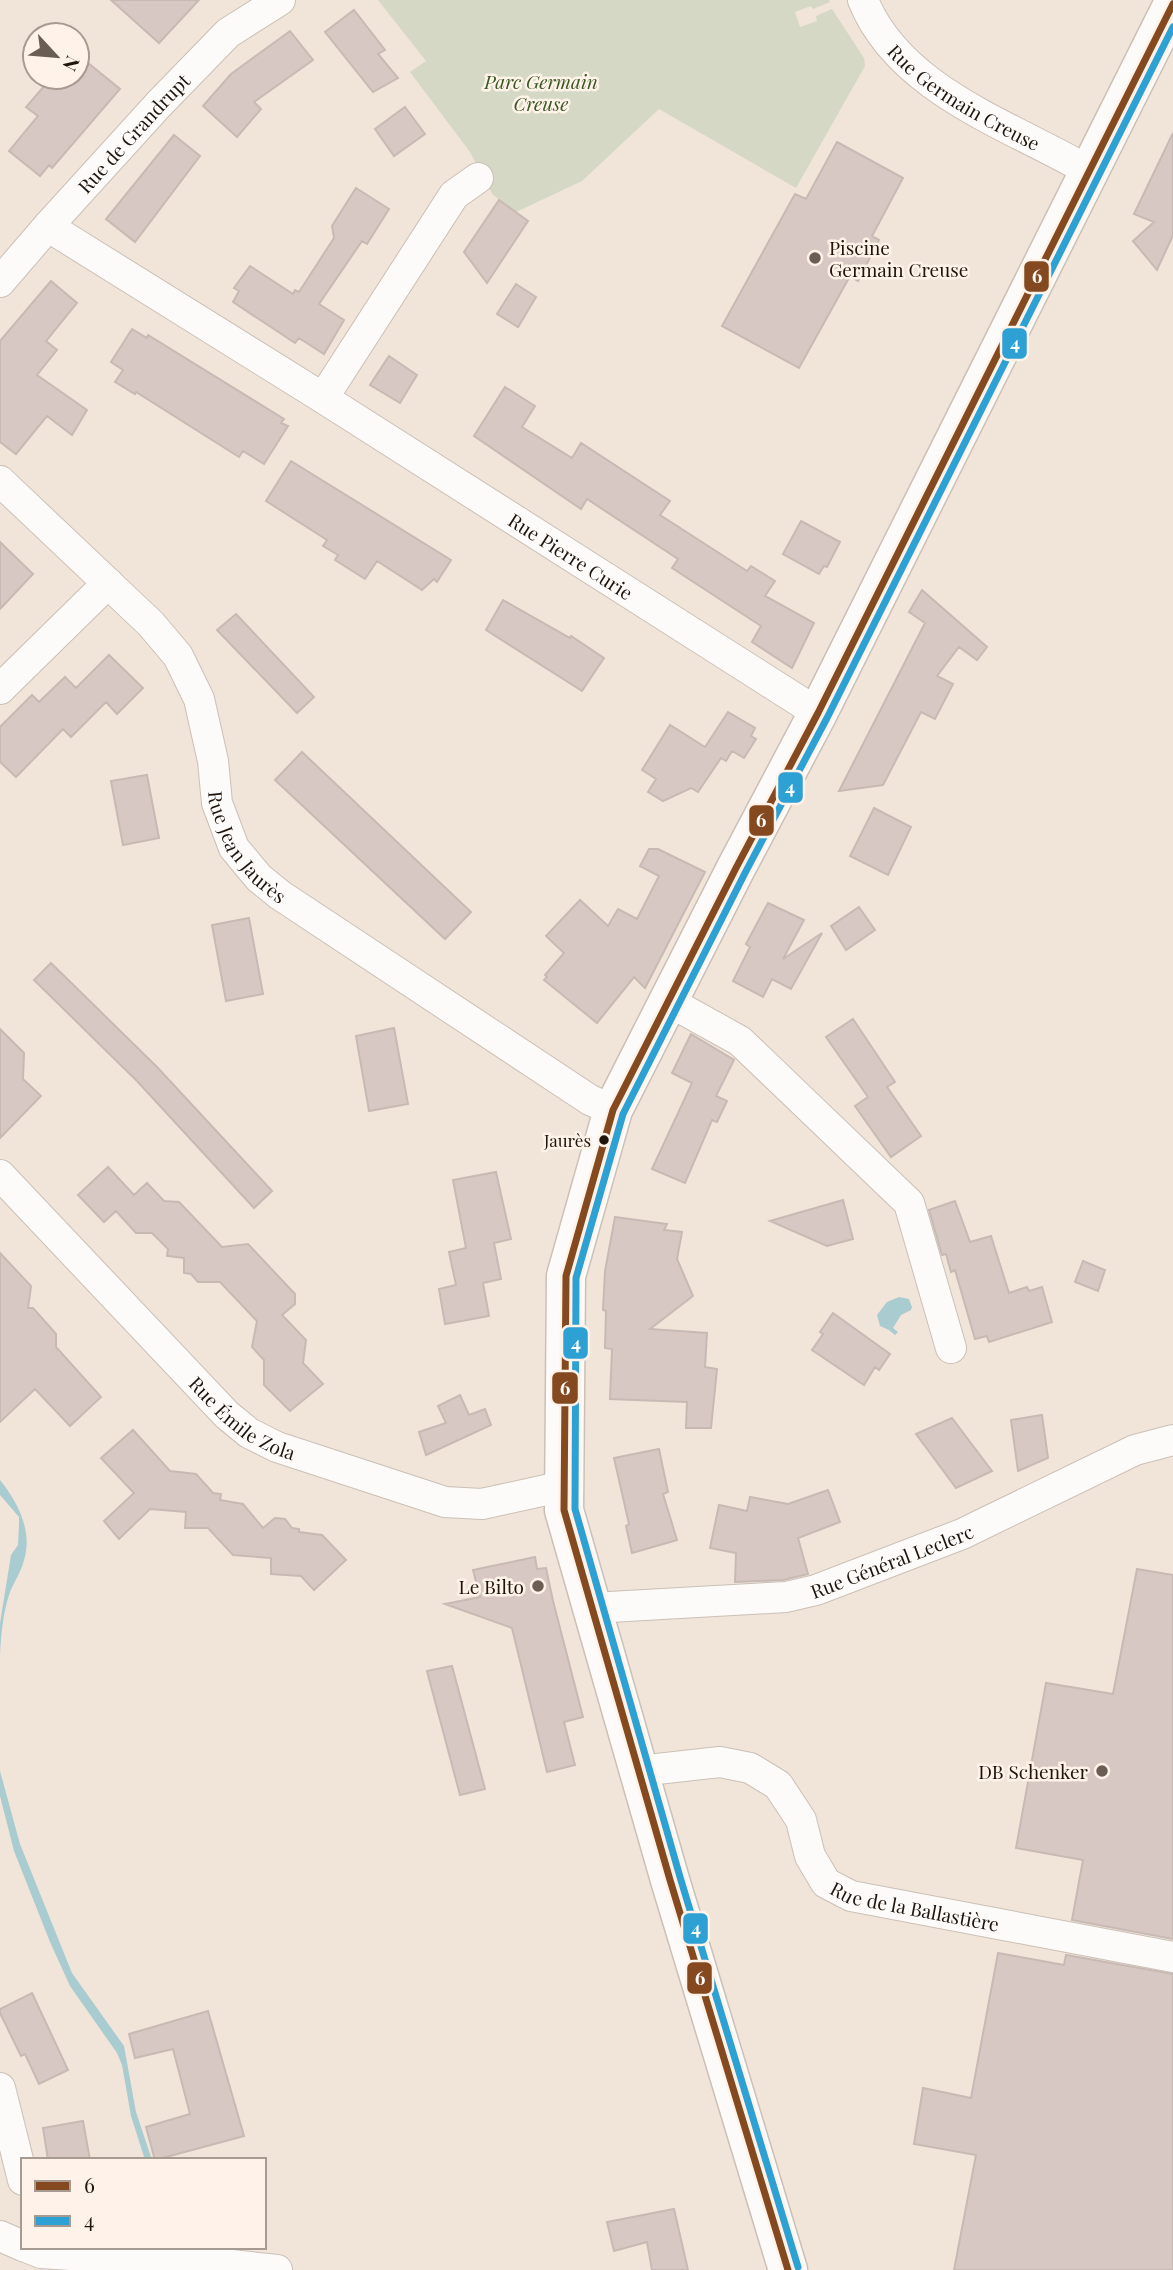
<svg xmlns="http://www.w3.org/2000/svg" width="1173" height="2270" viewBox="0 0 1173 2270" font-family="'Playfair Display',serif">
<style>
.green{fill:#d4d8c4}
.water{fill:#a9ccd1}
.building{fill:#d8c8c3;stroke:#c7bab4;stroke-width:2}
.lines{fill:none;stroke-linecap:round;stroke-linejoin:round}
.minor-casing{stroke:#cbc0b6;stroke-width:32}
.primary-casing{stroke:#cbc0b6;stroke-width:41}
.minor{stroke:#fdfbf9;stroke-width:30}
.primary{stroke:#fdfbf9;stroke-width:38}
.bus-1-casing{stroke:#fff3e9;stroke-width:12}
.bus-2-casing{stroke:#fff3e9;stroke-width:12}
.bus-1{stroke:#85491f;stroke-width:7}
.bus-2{stroke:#2da1d4;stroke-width:7}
.poi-dot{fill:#695d54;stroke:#fff3e9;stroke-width:2.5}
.bus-dot{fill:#20150d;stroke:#fff3e9;stroke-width:2.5}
.labels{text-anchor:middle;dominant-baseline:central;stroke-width:5;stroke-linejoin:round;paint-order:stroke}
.bus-label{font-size:17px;fill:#20150d;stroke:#fff3e9;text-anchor:end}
.park-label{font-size:19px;font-style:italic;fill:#395922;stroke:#fff3e9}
.street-label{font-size:19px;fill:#20150d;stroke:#fff3e9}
.poi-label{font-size:19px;fill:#20150d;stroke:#fff3e9;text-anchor:end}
.line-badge{stroke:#fff3e9;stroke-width:2.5}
.badge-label{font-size:19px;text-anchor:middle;font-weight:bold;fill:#fff}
</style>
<rect width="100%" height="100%" fill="#f1e4d9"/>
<path class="green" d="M 378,0 L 829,0 L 830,2 L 813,9 L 811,6 L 795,12 L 800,27 L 817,21 L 816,16 L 832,9 L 864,58 L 865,66 L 796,188 L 659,109 L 582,181 L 516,212 L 493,195 L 470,152 L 410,72 L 426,61 Z"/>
<path class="water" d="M 899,1297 L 909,1299 L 912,1307 L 911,1310 L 901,1315 L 893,1328 L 898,1332 L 895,1335 L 889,1330 L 880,1326 L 877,1315 L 887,1302 Z
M 0,1480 C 18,1502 33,1532 24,1560 C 21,1573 13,1583 9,1595 C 3,1614 1,1635 0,1655 L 0,1623 L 11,1555 L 18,1545 L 19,1525 L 19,1517 L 0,1495 Z
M 0,1771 L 20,1844 L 72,1973 L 124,2046 L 136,2112 L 152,2160 L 145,2160 L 131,2116 L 122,2065 L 117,2053 L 70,1986 L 50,1942 L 14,1851 L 0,1796 Z"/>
<path class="building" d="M 111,0 L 199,0 L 159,43 Z
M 354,10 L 385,50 L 378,54 L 398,78 L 373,92 L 325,32 Z
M 290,31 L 313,60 L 254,102 L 261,109 L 237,137 L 203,106 L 231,74 Z
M 77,54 L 120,89 L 52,168 L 49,165 L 40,176 L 9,151 L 38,116 L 26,107 L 52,77 L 77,77 Z
M 405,107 L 425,134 L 394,156 L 375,129 Z
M 1173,133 L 1173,235 L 1157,270 L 1133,241 L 1154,222 L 1134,214 Z
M 174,135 L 200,156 L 135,242 L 106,219 Z
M 837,142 L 903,178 L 872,236 L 879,240 L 858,281 L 850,276 L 799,368 L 722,326 L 795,194 L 806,199 Z
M 356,188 L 389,209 L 367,244 L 362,241 L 319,304 L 344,320 L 324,354 L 299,338 L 295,343 L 233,302 L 239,291 L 234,288 L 250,266 L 293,294 L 295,290 L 299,292 L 334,238 L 332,226 Z
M 499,200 L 528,221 L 487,283 L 464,252 Z
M 51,281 L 77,303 L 46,341 L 57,350 L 37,375 L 87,410 L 72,435 L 47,416 L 16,454 L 0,442 L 0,341 Z
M 516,284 L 536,297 L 518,327 L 497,314 Z
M 132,329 L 147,338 L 148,335 L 284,419 L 281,423 L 288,426 L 264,464 L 243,451 L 239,457 L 136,392 L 135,394 L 115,382 L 123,370 L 111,362 Z
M 389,356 L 417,375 L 400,403 L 370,385 Z
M 505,387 L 535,406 L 522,427 L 572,458 L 581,443 L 670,501 L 660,515 L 747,571 L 751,566 L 775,581 L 765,596 L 814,623 L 792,668 L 752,642 L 761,626 L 672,568 L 678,559 L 587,499 L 581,509 L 474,436 Z
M 291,461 L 451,560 L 437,582 L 434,579 L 422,590 L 377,561 L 365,579 L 335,560 L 338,555 L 323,546 L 327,540 L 266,501 Z
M 801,521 L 840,542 L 827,567 L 824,566 L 819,574 L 783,554 Z
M 0,542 L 33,574 L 0,609 Z
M 922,590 L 987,647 L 977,660 L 959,647 L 937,676 L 953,684 L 935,719 L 921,712 L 883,785 L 839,791 L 925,623 L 909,612 Z
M 503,600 L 570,638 L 571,636 L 604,658 L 582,691 L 486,630 Z
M 236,614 L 314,697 L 297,713 L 217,630 Z
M 109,655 L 143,688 L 117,714 L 106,702 L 71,737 L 63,729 L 16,777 L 0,762 L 0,727 L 32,695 L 39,702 L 65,677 L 76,688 Z
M 728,712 L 755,728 L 751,736 L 756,739 L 744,758 L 732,751 L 726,761 L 721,758 L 698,792 L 691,788 L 663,801 L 648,792 L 656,779 L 642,770 L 670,725 L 705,747 Z
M 302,752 L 471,912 L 445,939 L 275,780 Z
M 147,775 L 159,838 L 123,845 L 111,781 Z
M 874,808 L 911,827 L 888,875 L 850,856 Z
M 649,849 L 658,849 L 705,872 L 645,988 L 634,977 L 597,1023 L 544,980 L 547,977 L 545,975 L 564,953 L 546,936 L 580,900 L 608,926 L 618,909 L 637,919 L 659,876 L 640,866 Z
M 768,903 L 804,920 L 783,959 L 822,933 L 791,989 L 772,979 L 763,997 L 733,981 L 750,947 L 746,944 Z
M 859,907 L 875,930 L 846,950 L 831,926 Z
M 249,918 L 263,994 L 226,1001 L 212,925 Z
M 51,963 L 157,1067 L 272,1191 L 254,1208 L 137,1081 L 34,980 Z
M 853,1019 L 895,1082 L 887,1087 L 921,1136 L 891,1157 L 855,1106 L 868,1097 L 826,1037 Z
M 394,1028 L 408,1104 L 369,1111 L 356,1036 Z
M 0,1029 L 24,1053 L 23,1079 L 41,1096 L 0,1138 Z
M 691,1034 L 734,1060 L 716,1096 L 727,1101 L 717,1122 L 712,1120 L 685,1183 L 652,1169 L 692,1083 L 672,1073 Z
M 108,1167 L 134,1195 L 147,1183 L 164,1201 L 179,1202 L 222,1247 L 248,1244 L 295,1294 L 295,1304 L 282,1315 L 306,1340 L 303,1363 L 323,1384 L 290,1411 L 264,1385 L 264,1360 L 252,1347 L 257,1321 L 220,1282 L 198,1282 L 191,1274 L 184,1273 L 184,1258 L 167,1256 L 168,1249 L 152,1233 L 136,1233 L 116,1211 L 104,1222 L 78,1195 Z
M 496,1172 L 511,1239 L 494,1243 L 501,1279 L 483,1283 L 489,1316 L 445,1324 L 439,1289 L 456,1285 L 449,1252 L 466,1248 L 453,1180 Z
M 843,1200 L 853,1239 L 827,1246 L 770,1221 Z
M 955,1201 L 970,1242 L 991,1236 L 1009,1293 L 1027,1287 L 1029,1291 L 1042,1287 L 1052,1322 L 989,1342 L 987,1336 L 975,1339 L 955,1270 L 951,1272 L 946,1254 L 942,1255 L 929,1210 Z
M 615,1217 L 667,1224 L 664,1230 L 682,1232 L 677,1259 L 693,1296 L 650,1329 L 707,1333 L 705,1367 L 717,1369 L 711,1428 L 686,1428 L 687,1402 L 610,1399 L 612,1349 L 605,1348 L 606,1311 L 603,1310 L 605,1271 Z
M 0,1253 L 31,1286 L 28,1308 L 33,1308 L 56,1334 L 56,1347 L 101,1397 L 70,1426 L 35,1389 L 0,1422 Z
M 1083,1261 L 1105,1270 L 1098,1291 L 1075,1282 Z
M 833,1313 L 890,1354 L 879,1370 L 875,1367 L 864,1385 L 812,1350 L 823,1334 L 820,1332 Z
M 460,1395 L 469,1415 L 485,1409 L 491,1425 L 426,1455 L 419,1432 L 446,1423 L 438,1406 Z
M 1042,1415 L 1048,1458 L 1018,1471 L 1011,1420 Z
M 952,1418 L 992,1471 L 956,1488 L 916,1434 Z
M 133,1430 L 170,1471 L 196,1474 L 213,1493 L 221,1494 L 220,1500 L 243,1504 L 263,1528 L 275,1518 L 285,1519 L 292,1528 L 299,1529 L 299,1532 L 322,1535 L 346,1560 L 314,1590 L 301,1576 L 271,1574 L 271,1558 L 233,1555 L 208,1528 L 185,1528 L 186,1512 L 150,1509 L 119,1539 L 104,1521 L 134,1493 L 101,1458 Z
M 659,1449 L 668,1492 L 663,1494 L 677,1540 L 632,1553 L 626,1526 L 629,1524 L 614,1458 Z
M 828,1490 L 840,1522 L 798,1538 L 808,1574 L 783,1580 L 735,1582 L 736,1553 L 710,1548 L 719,1505 L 747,1511 L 750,1497 L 788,1504 Z
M 535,1557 L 537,1569 L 546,1568 L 553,1601 L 583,1717 L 564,1722 L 575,1765 L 547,1772 L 512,1628 L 445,1604 L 480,1597 L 473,1570 Z
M 1137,1569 L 1173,1575 L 1173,1939 L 1072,1920 L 1083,1860 L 1016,1848 L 1046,1683 L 1113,1694 Z
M 452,1666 L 485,1789 L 460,1795 L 427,1671 Z
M 998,1953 L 1064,1965 L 1066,1955 L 1173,1974 L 1173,2270 L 954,2270 L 976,2155 L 914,2144 L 923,2088 L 971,2098 Z
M 32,1993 L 68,2070 L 39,2084 L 25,2054 L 21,2056 L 0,2013 L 0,2009 Z
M 208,2011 L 244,2136 L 155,2160 L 146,2127 L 190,2114 L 173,2049 L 135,2058 L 129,2034 Z
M 83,2121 L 90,2160 L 48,2160 L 43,2128 Z
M 674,2209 L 688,2270 L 652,2270 L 647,2242 L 614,2251 L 607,2222 Z"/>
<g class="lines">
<defs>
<g id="minor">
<path id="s1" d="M 863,0 C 899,90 1010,125 1089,171"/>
<path id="s2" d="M 49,225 L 60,234 L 323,398 L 818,713"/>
<path id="s3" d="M 0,282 L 49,225 L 159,104 L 228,33 L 280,0"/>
<path d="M 323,398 L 454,195 L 478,178"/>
<path id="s4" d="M 0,481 L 151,624 L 178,656 L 199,699 L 213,761 L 217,803 L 234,848 L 259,878 L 280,895 L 590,1100 L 613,1110"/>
<path d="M 0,689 L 108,583"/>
<path d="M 668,1001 L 740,1041 L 909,1203 L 951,1348"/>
<path id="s5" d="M 0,1175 L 227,1415 L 249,1433 L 277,1447 L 445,1502 L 482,1504 L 564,1486"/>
<path id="s6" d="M 592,1608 L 786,1597 L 816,1590 L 962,1534 L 1135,1450 L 1173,1440"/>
<path id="s7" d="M 639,1771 L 720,1762 L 750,1768 L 778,1785 L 801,1820 L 810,1856 L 826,1883 L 851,1896 L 1173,1957"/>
<path d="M 0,2088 L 23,2180"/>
<path d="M 0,2236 L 23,2246"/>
<path d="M 26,2247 L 41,2253 L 160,2261 L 204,2262 L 277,2270"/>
</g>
<path id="primary" d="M 788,2270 L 670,1880 L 564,1510 L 566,1276 L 613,1110 L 736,868 L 818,713 L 1173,4"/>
</defs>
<use href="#minor" class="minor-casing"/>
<use href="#primary" class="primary-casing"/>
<use href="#minor" class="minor"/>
<use href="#primary" class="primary"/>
<defs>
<path id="bus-1" d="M 788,2270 L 670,1880 L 564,1510 L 566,1276 L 613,1110 L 736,868 L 818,713 L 1173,4"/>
<path id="bus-2" d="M 798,2267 L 680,1877 L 575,1509 L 576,1278 L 623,1114 L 745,873 L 827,718 L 1173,27"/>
</defs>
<use href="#bus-1" class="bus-1-casing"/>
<use href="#bus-2" class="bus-2-casing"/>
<use href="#bus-1" class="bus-1"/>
<use href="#bus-2" class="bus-2"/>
</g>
<g class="poi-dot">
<circle cx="815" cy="258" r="7"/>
<circle cx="538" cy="1586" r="7"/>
<circle cx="1102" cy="1771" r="7"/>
</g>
<circle class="bus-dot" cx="604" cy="1140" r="6"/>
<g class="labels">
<g class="bus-label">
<text x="591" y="1140">Jaurès</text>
</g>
<g class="park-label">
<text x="541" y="81">Parc Germain<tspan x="541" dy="22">Creuse</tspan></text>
</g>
<g class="street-label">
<text stroke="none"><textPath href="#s1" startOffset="144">Rue Germain Creuse</textPath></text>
<text stroke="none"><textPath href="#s3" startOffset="200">Rue de Grandrupt</textPath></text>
<text stroke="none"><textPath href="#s2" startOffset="618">Rue Pierre Curie</textPath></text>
<text stroke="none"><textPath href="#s4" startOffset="457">Rue Jean Jaurès</textPath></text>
<text stroke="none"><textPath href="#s5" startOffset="345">Rue Émile Zola</textPath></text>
<text stroke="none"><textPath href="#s6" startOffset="306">Rue Général Leclerc</textPath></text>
<text stroke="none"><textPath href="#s7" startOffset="348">Rue de la Ballastière</textPath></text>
</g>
<g class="poi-label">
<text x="829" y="247" text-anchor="start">Piscine<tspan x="829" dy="22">Germain Creuse</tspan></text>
<text x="524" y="1586">Le Bilto</text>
<text x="1088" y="1771">DB Schenker</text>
</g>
</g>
<g class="line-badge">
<rect x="1023" y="260" width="27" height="33" rx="7" fill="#85491f"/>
<rect x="1001" y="327" width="27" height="33" rx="7" fill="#2da1d4"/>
<rect x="777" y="771" width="27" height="33" rx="7" fill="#2da1d4"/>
<rect x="748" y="804" width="27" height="33" rx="7" fill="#85491f"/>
<rect x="562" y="1326" width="27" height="34" rx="7" fill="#2da1d4"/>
<rect x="551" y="1371" width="28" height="34" rx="7" fill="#85491f"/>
<rect x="682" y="1912" width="27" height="33" rx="7" fill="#2da1d4"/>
<rect x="686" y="1961" width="27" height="34" rx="7" fill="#85491f"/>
</g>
<g class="badge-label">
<text x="1037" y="283">6</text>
<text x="1015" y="350">4</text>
<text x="790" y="794">4</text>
<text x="761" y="827">6</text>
<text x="576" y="1350">4</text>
<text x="565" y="1395">6</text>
<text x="696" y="1935">4</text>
<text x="700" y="1985">6</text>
</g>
<rect x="21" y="2158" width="245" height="91" fill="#fff3e9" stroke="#a69a91" stroke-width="2"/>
<rect x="35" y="2181" width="35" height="10" fill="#85491f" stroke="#a69a91" stroke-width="2"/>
<text x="84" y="2193" font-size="21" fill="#20150d">6</text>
<rect x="35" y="2216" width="35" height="10" fill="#2da1d4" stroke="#a69a91" stroke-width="2"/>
<text x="84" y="2228" font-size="21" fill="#20150d">4</text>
<g transform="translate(56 56) rotate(116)"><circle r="33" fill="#fff3e9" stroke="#a69a91" stroke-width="2"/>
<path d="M0-5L12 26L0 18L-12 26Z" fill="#695d54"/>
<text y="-10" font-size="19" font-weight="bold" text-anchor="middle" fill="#20150d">N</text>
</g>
</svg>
